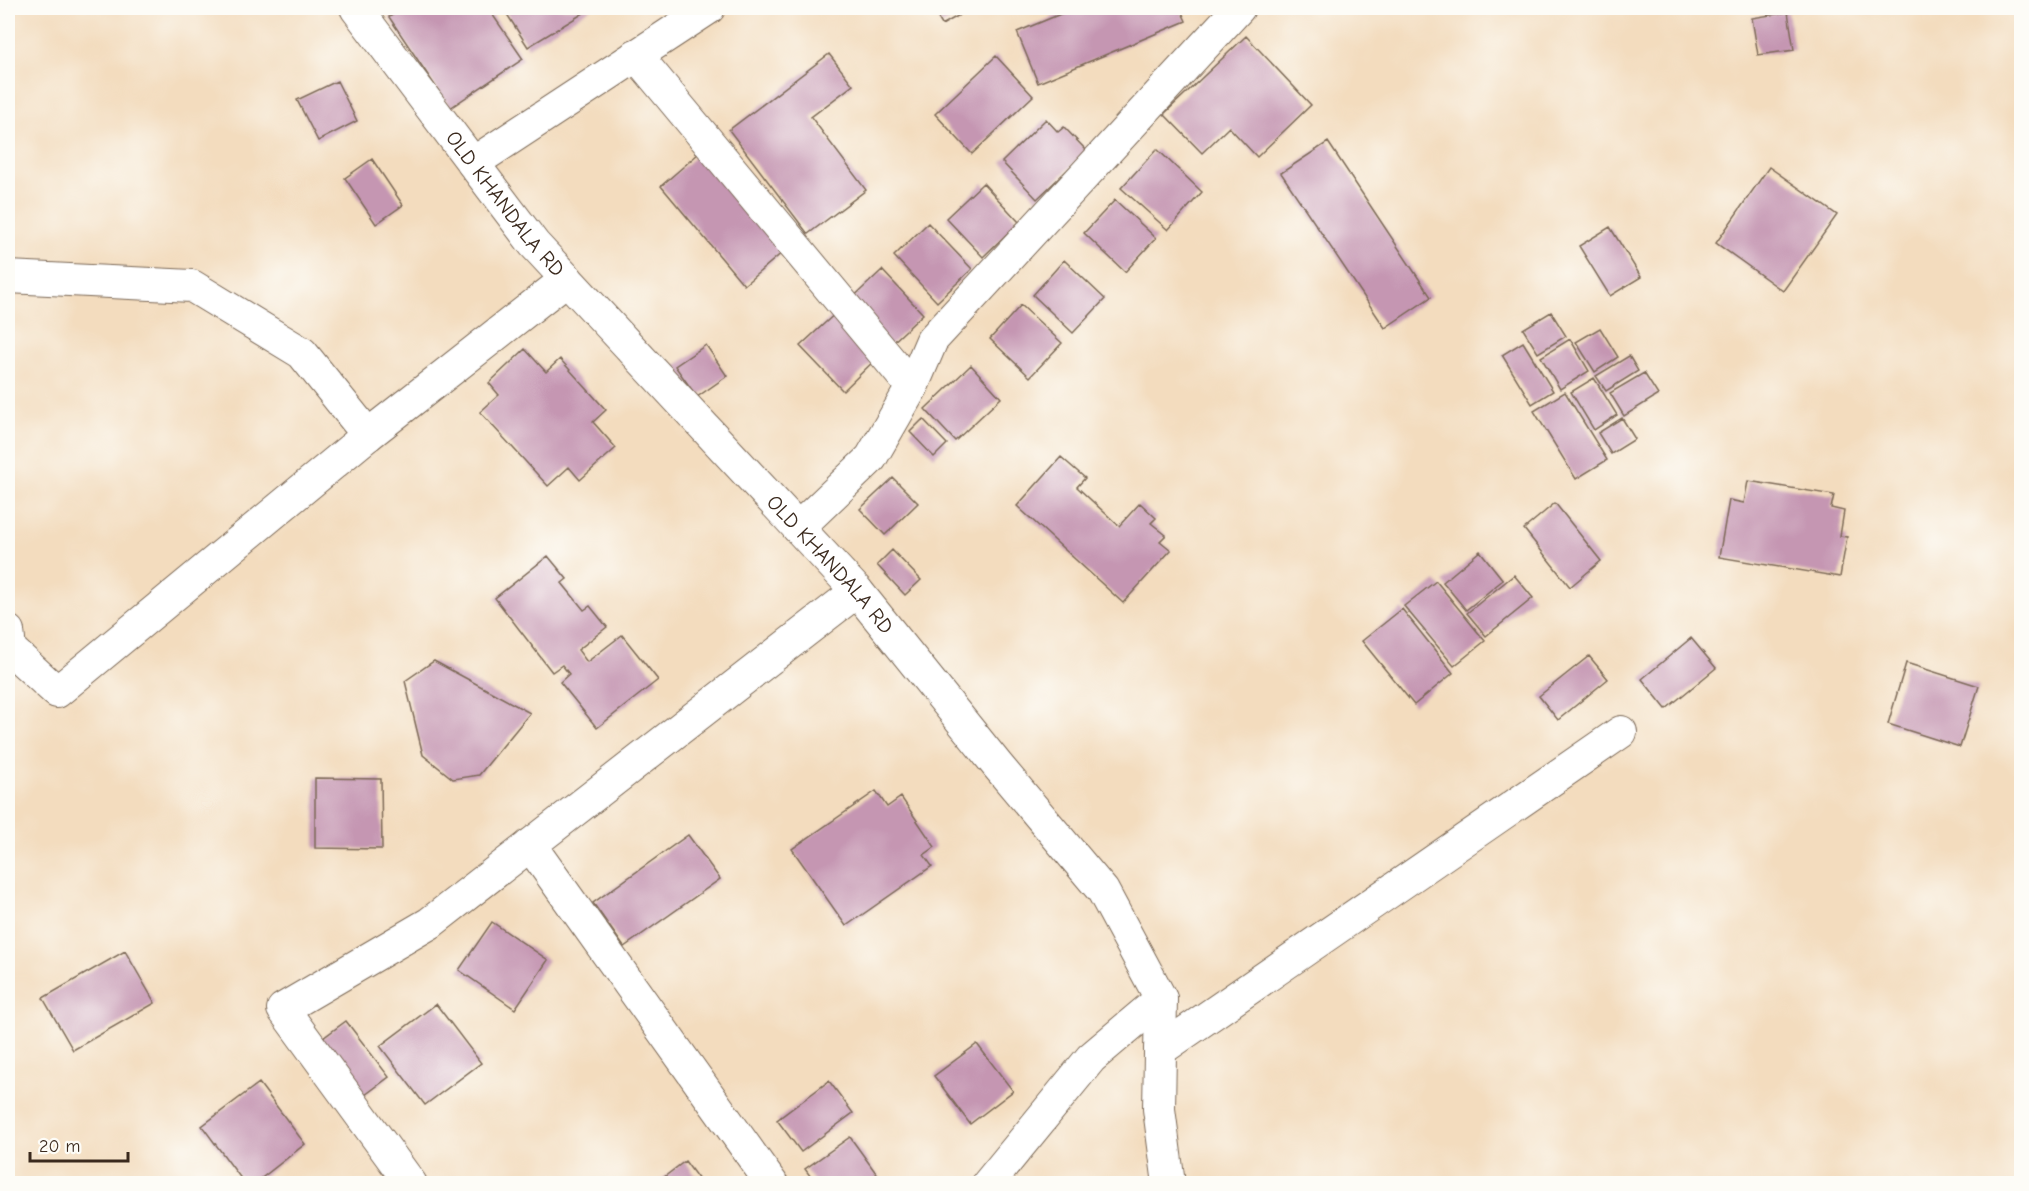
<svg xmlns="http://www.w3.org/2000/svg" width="2029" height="1191" viewBox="0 0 2029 1191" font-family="'Comic Neue',sans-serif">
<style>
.building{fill:#c596b2}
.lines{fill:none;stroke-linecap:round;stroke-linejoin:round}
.minor-casing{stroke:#7b6856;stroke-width:34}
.minor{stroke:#fff;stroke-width:32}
.labels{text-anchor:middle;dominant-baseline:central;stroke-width:5;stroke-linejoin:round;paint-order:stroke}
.street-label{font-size:21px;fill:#3b2a1e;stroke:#fdfcf7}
</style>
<rect width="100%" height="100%" fill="#fdfcf7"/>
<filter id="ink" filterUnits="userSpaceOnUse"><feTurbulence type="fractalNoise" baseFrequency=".0167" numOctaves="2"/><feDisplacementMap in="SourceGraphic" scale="12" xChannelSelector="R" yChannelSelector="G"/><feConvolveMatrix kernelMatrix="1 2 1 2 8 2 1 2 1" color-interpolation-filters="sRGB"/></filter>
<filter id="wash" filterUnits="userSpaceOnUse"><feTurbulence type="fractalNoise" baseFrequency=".008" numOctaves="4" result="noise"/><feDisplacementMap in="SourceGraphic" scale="24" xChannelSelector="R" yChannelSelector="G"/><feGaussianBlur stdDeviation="1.35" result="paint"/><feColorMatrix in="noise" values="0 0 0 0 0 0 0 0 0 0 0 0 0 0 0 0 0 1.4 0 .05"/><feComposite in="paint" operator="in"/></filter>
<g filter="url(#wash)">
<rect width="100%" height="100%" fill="#f3dcbe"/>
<g id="blocks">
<path class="building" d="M 404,8 L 488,8 L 523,59 L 450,108 L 389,17 Z
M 503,8 L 592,8 L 528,47 Z
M 932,8 L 969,8 L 970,9 L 942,25 Z
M 1075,8 L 1180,8 L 1186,21 L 1038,83 L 1017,32 Z
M 1788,12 L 1794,50 L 1758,55 L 1752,18 Z
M 1246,36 L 1311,105 L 1257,157 L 1229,127 L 1202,153 L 1164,114 Z
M 829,54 L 853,85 L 811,117 L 866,190 L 808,234 L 729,130 Z
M 996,56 L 1033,96 L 972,154 L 935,114 Z
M 337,81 L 357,121 L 318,141 L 297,100 Z
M 1046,119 L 1058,132 L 1064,127 L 1087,151 L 1037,199 L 1002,162 Z
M 1328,142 L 1431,297 L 1385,328 L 1281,173 Z
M 706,147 L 790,246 L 744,285 L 661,186 Z
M 1157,149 L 1202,192 L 1168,230 L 1121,188 Z
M 372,159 L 403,205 L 376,224 L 345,178 Z
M 1769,167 L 1837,215 L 1783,291 L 1716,243 Z
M 983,183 L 1019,222 L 983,257 L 946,218 Z
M 1115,200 L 1156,238 L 1125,272 L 1084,233 Z
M 928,223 L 972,269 L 937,302 L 894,256 Z
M 1610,227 L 1641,277 L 1610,296 L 1579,246 Z
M 1064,260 L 1105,299 L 1073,333 L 1033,295 Z
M 882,270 L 923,314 L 887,348 L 846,304 Z
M 1021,305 L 1062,343 L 1030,377 L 990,339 Z
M 839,310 L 881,354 L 843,391 L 800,346 Z
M 1551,312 L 1566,336 L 1538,353 L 1523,329 Z
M 1600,328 L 1618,357 L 1595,372 L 1576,342 Z
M 1570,339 L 1589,371 L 1560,389 L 1541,357 Z
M 1523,342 L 1553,391 L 1532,404 L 1502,355 Z
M 706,345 L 727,376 L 697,397 L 675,366 Z
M 525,349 L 546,372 L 560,359 L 606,410 L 593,422 L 616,448 L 580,480 L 569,467 L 548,486 L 480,412 L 499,395 L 489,383 Z
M 1629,356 L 1638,371 L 1606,391 L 1596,376 Z
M 971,365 L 1001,398 L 955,441 L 925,409 Z
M 1644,373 L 1658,395 L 1624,416 L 1610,393 Z
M 1594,378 L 1617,415 L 1594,430 L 1571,392 Z
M 1565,392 L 1607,460 L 1576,479 L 1534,411 Z
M 1622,418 L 1635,439 L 1611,454 L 1598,433 Z
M 923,419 L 947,444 L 934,457 L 910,432 Z
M 1061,457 L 1085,478 L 1077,487 L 1119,526 L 1140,503 L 1156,518 L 1151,523 L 1166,535 L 1160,541 L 1171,550 L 1123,603 L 1017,506 Z
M 893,478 L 918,503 L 885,535 L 860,509 Z
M 1748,481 L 1834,495 L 1831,508 L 1844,511 L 1840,536 L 1847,537 L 1840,577 L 1719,557 L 1729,500 L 1744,503 Z
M 1555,503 L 1601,561 L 1570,587 L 1524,529 Z
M 892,550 L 921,580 L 905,595 L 877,565 Z
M 1480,551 L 1503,580 L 1466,610 L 1443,582 Z
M 548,556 L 567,579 L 562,583 L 584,610 L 590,606 L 607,627 L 578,650 L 587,662 L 622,635 L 658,680 L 597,728 L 560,682 L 569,674 L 562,665 L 552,672 L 495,598 Z
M 1514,575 L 1533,598 L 1486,636 L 1467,613 Z
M 1436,581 L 1485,641 L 1454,666 L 1404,606 Z
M 1402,609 L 1453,673 L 1414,705 L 1362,641 Z
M 1691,638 L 1716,668 L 1666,709 L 1642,679 Z
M 1589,656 L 1608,679 L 1558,720 L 1539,696 Z
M 434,661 L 530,713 L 479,775 L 453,779 L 423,755 L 405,681 Z
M 1906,663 L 1979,686 L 1960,747 L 1888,724 Z
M 315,778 L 381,779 L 382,849 L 315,848 Z
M 876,791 L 887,807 L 901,797 L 935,847 L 924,855 L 932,866 L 846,926 L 792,849 Z
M 688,835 L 720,879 L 624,947 L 593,903 Z
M 492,922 L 548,960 L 515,1009 L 459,970 Z
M 125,951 L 155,1003 L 73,1050 L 43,998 Z
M 436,1004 L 481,1063 L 425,1105 L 380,1046 Z
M 346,1021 L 389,1077 L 361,1098 L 319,1041 Z
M 977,1044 L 1013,1091 L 970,1124 L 934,1076 Z
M 829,1081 L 853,1113 L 801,1152 L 777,1120 Z
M 259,1083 L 305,1144 L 254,1184 L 245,1184 L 202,1126 Z
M 850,1137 L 884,1184 L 816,1184 L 805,1169 Z
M 685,1161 L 702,1184 L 655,1184 Z"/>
</g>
</g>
<g filter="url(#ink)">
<use href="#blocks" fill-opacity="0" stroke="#7b6856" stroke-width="1.5"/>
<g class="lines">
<defs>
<g id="minor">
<path id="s1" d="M 356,8 L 534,244 L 857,591 L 997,765 L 1103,891 L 1161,999 L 1159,1109 L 1169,1184"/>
<path d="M 636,55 L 912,387"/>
<path d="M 473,163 L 709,8"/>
<path d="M 8,277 L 192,286 L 302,353 L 368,435"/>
<path d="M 798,528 L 871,458 L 912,387 L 932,340 L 1239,8"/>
<path d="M 8,631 L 10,649 L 57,692 L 368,435 L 567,279"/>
<path d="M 530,845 L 772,1184"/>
<path d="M 1160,1050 L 1621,732"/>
<path d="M 411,1184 L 283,1009 L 430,923 L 857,591"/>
<path d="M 988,1184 L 1091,1058 L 1161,999"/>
</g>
</defs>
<use href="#minor" class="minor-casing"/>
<use href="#minor" class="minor"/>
</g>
</g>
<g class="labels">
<g class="street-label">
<text stroke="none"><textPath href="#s1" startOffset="246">OLD KHANDALA RD</textPath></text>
<text stroke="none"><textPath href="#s1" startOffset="732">OLD KHANDALA RD</textPath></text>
</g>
</g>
<rect width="2029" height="1191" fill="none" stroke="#fdfcf7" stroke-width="30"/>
<path d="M30 1152v9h98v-9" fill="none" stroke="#3b2a1e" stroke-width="3"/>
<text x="39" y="1152" font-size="18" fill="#3b2a1e" stroke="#fdfcf7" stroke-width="4.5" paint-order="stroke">20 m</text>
</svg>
